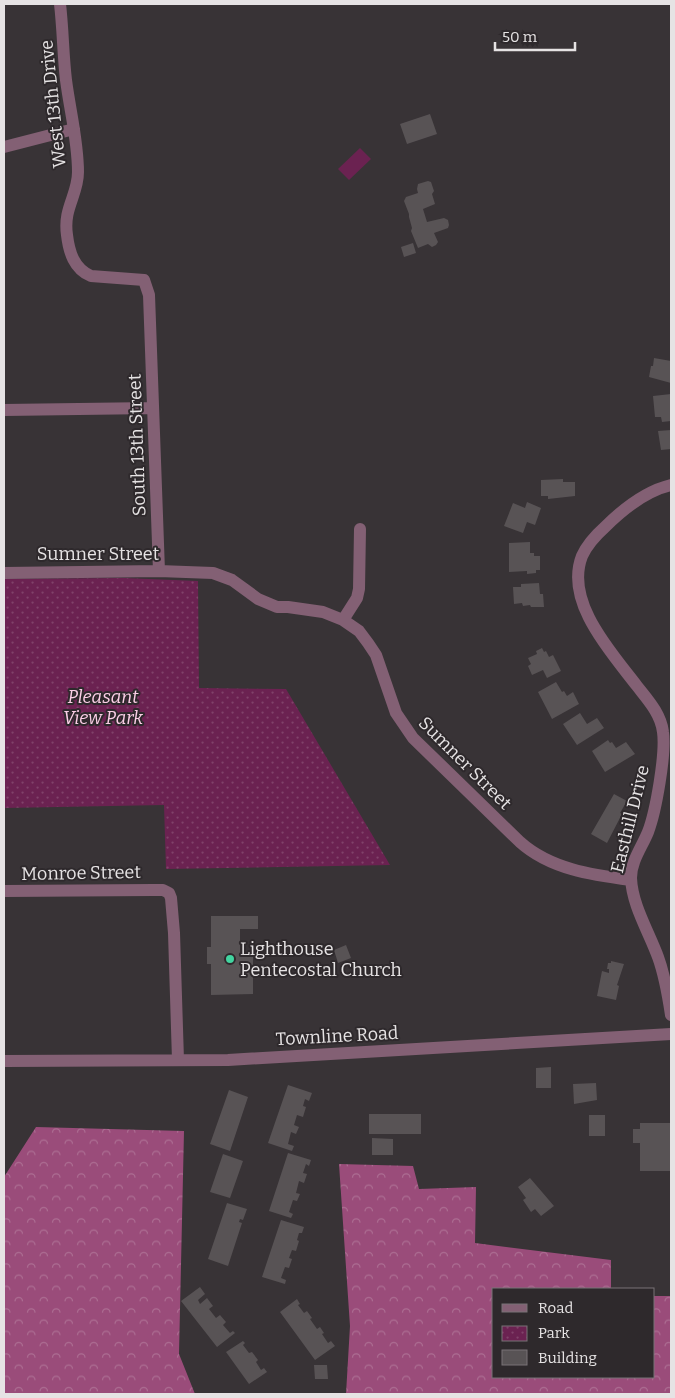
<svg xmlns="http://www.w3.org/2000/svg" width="675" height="1398" viewBox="0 0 675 1398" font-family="Bitter,serif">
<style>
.forest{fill:url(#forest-crowns)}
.park{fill:url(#park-dots)}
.garden{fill:#6b2251}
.building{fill:#585355}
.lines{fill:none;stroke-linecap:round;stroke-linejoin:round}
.minor{stroke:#836074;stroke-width:12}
.poi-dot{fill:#42d4a0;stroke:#2e292c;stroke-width:2}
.labels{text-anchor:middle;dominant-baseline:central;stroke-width:4;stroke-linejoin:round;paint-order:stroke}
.street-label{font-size:18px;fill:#e6e3e4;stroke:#2e292c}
.park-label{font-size:18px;font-style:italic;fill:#fccfe7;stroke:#2e292c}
.poi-label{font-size:18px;fill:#e6e3e4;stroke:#2e292c;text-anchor:start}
</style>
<defs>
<pattern id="forest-crowns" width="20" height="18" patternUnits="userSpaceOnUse" patternTransform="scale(1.25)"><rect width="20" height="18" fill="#9a4c7a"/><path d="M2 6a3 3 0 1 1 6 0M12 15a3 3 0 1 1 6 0" fill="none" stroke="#ad6e93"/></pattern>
<pattern id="park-dots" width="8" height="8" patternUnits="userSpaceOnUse" patternTransform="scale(1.25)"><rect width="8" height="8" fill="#6b2251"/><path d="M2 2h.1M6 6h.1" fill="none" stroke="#80426a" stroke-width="1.8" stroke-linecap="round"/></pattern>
</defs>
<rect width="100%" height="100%" fill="#383336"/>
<path class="forest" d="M 36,1127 L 184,1131 L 179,1354 L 195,1394 L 4,1394 L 4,1177 Z
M 339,1164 L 413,1166 L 419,1189 L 476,1187 L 475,1243 L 611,1260 L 611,1289 L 494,1289 L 494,1377 L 654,1377 L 654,1296 L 671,1296 L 671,1394 L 346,1394 L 350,1326 Z"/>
<path class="park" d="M 124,578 L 198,581 L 199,688 L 286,689 L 390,865 L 166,869 L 164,805 L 4,808 L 4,579 Z"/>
<path class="garden" d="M 360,148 L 371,159 L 349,180 L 338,169 Z"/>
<path class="building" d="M 430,114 L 437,134 L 407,144 L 400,124 Z
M 428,181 L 431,182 L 434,191 L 432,194 L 435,204 L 423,209 L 427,222 L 444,218 L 448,220 L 449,225 L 448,228 L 434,233 L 438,242 L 436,245 L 432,247 L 428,244 L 418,248 L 411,231 L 412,228 L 409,217 L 409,214 L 404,201 L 406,197 L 418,193 L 417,189 L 418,184 Z
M 413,243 L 416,253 L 404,257 L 401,247 Z
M 654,358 L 671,361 L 671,383 L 649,377 L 651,366 L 653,366 Z
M 671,394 L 671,421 L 662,422 L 661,417 L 655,417 L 653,396 Z
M 671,430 L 671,449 L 661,450 L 658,431 Z
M 563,479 L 563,482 L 575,482 L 575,496 L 548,499 L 548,496 L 541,496 L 541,480 Z
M 527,502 L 541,508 L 535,525 L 527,522 L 523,533 L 504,526 L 513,503 L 525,508 Z
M 530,542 L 530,553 L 534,553 L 534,556 L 540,556 L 540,570 L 536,570 L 536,573 L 527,574 L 527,571 L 509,572 L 509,543 Z
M 539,583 L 540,594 L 543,594 L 544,607 L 531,607 L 530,605 L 523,606 L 522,603 L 514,604 L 513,587 L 521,587 L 521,584 Z
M 542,648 L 544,652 L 546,651 L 549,657 L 553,655 L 561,671 L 547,678 L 543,670 L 532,675 L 528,666 L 531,664 L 528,658 L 537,654 L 536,651 Z
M 556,682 L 562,692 L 564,691 L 567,696 L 573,692 L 579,704 L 552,719 L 538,692 Z
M 580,713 L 587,724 L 597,718 L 604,728 L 577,745 L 563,724 Z
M 608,740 L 610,743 L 612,742 L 616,748 L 626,742 L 635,754 L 605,772 L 592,751 Z
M 614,794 L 627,801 L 620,813 L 622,814 L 607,843 L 591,834 Z
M 211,916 L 258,916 L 258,929 L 240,929 L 240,953 L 253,953 L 253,994 L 211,995 L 211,964 L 207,964 L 207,947 L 211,947 Z
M 346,945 L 351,958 L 338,963 L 334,950 Z
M 611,961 L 624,964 L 617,985 L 619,986 L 616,1000 L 597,996 L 602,971 L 609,973 L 609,969 L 607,969 L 608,963 L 611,963 Z
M 551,1067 L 551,1088 L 536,1088 L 536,1068 Z
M 596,1083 L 597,1100 L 574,1104 L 573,1084 Z
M 288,1085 L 312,1093 L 309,1101 L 305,1099 L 303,1106 L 306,1107 L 303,1117 L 297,1115 L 294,1125 L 299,1127 L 296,1134 L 291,1132 L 288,1144 L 294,1146 L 292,1151 L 268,1143 Z
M 229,1090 L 248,1097 L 230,1151 L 210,1144 Z
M 369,1114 L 421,1114 L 421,1134 L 369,1134 Z
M 589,1115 L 605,1115 L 605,1136 L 589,1136 Z
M 640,1123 L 671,1123 L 671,1171 L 640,1171 L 640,1143 L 633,1143 L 633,1129 L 640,1129 Z
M 372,1138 L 393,1139 L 393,1155 L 372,1155 Z
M 288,1153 L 311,1160 L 309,1166 L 306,1164 L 303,1173 L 307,1174 L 304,1183 L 299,1181 L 296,1193 L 300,1194 L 297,1201 L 293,1200 L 289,1212 L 293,1214 L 291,1218 L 269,1211 Z
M 223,1154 L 243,1161 L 230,1198 L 210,1192 Z
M 530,1178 L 554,1206 L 541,1216 L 535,1209 L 531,1212 L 523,1200 L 526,1198 L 518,1187 Z
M 227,1203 L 247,1209 L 243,1220 L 240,1219 L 239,1222 L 242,1223 L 228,1266 L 208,1259 Z
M 281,1220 L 304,1227 L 302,1233 L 299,1233 L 297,1240 L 299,1241 L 296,1251 L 292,1250 L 289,1258 L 292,1259 L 289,1268 L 285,1267 L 281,1278 L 286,1280 L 285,1284 L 262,1277 Z
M 200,1287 L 205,1294 L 198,1300 L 200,1304 L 207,1298 L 213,1306 L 209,1309 L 216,1318 L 220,1315 L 226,1322 L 223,1325 L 230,1333 L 233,1331 L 235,1333 L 217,1347 L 181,1301 Z
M 297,1299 L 300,1304 L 298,1305 L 304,1313 L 307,1311 L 312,1318 L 310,1319 L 317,1329 L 320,1327 L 324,1333 L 322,1334 L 328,1343 L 331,1341 L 335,1346 L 315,1360 L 280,1312 Z
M 243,1341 L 245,1343 L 243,1345 L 249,1353 L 252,1352 L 258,1360 L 256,1362 L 261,1370 L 264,1368 L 267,1372 L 249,1384 L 226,1352 Z
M 314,1365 L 327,1365 L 328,1379 L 315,1379 Z"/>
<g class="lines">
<path class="minor" d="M 60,4 C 63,29 63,55 66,80 C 70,111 78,141 78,172 C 78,195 63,208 67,235 C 69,252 74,269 91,276 L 144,280 L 149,295 L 159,571
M 4,147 L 74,129
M 4,410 L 153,408
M 671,485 C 646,491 623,509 605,527 C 596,535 587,545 582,556 C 564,602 612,653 637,686 C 648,700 661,714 663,732 C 666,754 656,811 648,832 C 642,847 631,861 631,878 C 632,905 649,932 658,957 C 665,976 668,995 671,1015
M 4,573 L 159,571 L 213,573 L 232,580 L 258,599 L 277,607 L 288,607 L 323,612 L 343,620 L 359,631 L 368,643 L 376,655 L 396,713 L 413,738 L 520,842 C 550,869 592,875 631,880
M 343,620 L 357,598 L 359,589 L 360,529
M 4,891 L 153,890 L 163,890 L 169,893 L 171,898 L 174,933 L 178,1060
M 4,1061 L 228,1060 L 671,1034"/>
</g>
<circle class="poi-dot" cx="230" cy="959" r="5"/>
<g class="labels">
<g class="street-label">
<text transform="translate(53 104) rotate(-96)">West 13th Drive</text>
<text transform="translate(137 445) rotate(-92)">South 13th Street</text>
<text x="98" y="554">Sumner Street</text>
<text transform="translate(465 763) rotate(45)">Sumner Street</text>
<text transform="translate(630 819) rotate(-76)">Easthill Drive</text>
<text transform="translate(81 873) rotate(-1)">Monroe Street</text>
<text transform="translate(337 1036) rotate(-3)">Townline Road</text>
</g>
<g class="park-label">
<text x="103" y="697">Pleasant<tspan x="103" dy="21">View Park</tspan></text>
</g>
<g class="poi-label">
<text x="240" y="949">Lighthouse<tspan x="240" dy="21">Pentecostal Church</tspan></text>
</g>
</g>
<rect width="675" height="1398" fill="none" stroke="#e6e3e4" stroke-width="10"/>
<rect x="492" y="1288" width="162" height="90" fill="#2e292c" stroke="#787376"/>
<rect x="502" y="1304" width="25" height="8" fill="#836074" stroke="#787376"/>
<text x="538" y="1313" font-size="15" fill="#e6e3e4">Road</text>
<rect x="502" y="1326" width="25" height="15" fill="url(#park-dots)" stroke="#787376"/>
<text x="538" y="1338" font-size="15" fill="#e6e3e4">Park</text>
<rect x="502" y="1350" width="25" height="15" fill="#585355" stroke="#787376"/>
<text x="538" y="1363" font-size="15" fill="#e6e3e4">Building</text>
<path d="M495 42v8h80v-8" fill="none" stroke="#e6e3e4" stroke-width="2.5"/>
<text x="502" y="42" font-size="15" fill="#e6e3e4" stroke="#2e292c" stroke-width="4" paint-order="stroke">50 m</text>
</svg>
